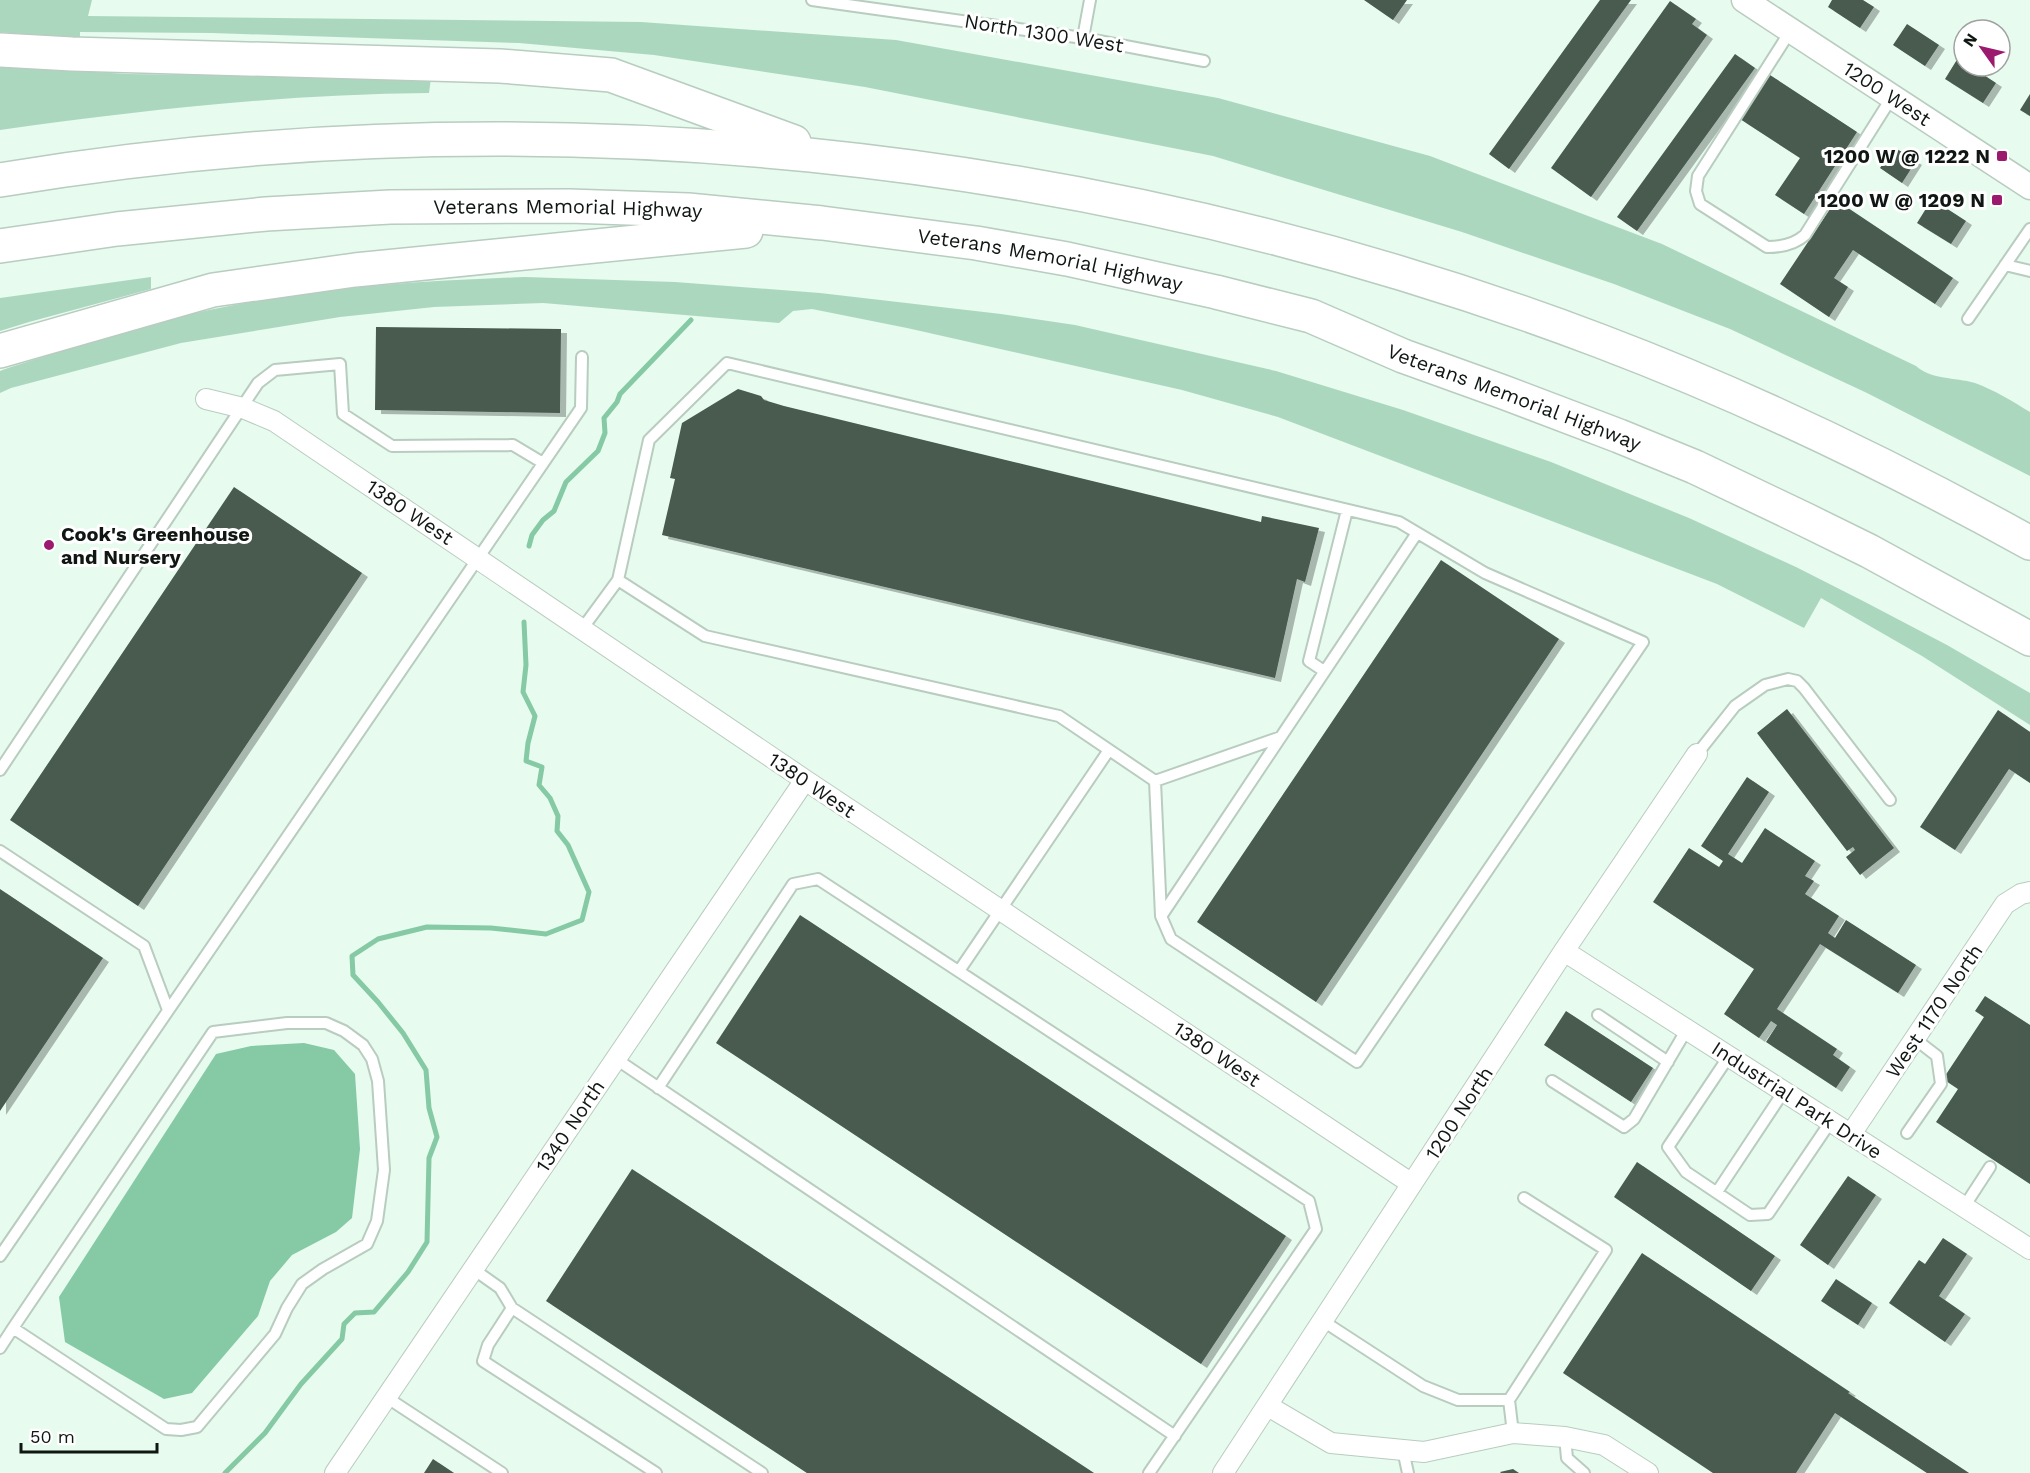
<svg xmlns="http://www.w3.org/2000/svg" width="2030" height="1473" viewBox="0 0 2030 1473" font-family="'Work Sans',sans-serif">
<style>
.green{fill:#acd7bf}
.water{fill:#85c9a5}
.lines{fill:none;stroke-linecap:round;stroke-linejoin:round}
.stream{stroke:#85c9a5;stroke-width:5}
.building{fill:#495a50;filter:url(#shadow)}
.service-casing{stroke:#b8ccc0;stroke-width:14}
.minor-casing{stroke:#b8ccc0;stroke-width:22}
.tertiary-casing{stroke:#b8ccc0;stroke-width:27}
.motorway-casing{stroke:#b8ccc0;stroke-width:36}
.service{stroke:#fff;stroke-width:10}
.minor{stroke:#fff;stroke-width:20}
.tertiary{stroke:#fff;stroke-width:24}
.motorway{stroke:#fff;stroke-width:33}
.poi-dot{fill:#9c1a6e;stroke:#fff;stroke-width:2}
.labels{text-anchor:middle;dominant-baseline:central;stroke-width:6;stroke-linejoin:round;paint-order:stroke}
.street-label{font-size:20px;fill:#101713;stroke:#fff}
.poi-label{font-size:20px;font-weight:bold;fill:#101713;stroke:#fff;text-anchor:end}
</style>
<defs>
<filter id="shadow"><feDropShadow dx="6" dy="4" stdDeviation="0" flood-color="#0004"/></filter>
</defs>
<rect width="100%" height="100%" fill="#e7fbef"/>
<path class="green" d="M 0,0 L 92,0 L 88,16 L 641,22 L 896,40 L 1218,98 L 1430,156 L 1662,244 L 1916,366 C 1932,380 1954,377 1975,383 C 1994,390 2012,401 2030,412 L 2030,476 L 1867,393 L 1730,329 L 1614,284 L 1462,232 L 1213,156 L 865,87 L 654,55 L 519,43 L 212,33 L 80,32 L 80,40 L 0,32 Z
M 0,66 L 127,74 L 431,78 L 429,93 C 286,94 142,110 0,130 Z
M 151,277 L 151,289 L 29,322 L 0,331 L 0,298 Z
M 525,277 L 675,282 L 820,293 L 1001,314 L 1075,325 L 1276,371 L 1403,410 L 1551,462 L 1689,518 L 1796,567 L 1865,602 L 1947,645 L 2030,693 L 2030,725 L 1922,656 L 1821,598 L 1804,628 L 1717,584 L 1278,417 L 1182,390 L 907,328 L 812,309 L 793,311 L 779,323 L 543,303 L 434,307 L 340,317 L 181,343 L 11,388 L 0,393 L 0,371 L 8,368 C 71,348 134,327 200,312 C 306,288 416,281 525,277 Z"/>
<path class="water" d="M 304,1043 L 334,1050 L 355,1074 L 360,1149 L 352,1218 L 336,1232 L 292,1255 L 270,1281 L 258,1316 L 192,1393 L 164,1399 L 65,1342 L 59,1297 L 216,1054 L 251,1046 Z"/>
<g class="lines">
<path class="stream" d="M 529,546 L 532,535 L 543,520 L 554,511 L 566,482 L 598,451 L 605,433 L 604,418 L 617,402 L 620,394 L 691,320
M 225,1473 L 265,1433 L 301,1384 L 342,1339 L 344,1324 L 355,1313 L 374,1312 L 408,1272 L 427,1242 L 429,1158 L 437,1137 L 429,1108 L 426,1070 L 403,1033 L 378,1002 L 353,975 L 352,956 L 378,939 L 427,927 L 491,928 L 546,934 L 582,920 L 589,892 L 568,845 L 557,831 L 558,816 L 550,798 L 539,785 L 542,767 L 526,761 L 528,743 L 535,716 L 523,692 L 526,665 L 524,622"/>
</g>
<path class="building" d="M 1364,0 L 1407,0 L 1393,20 Z
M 1600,0 L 1631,0 L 1509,169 L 1489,154 Z
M 1832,0 L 1863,0 L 1874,7 L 1860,28 L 1828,7 Z
M 1670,1 L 1696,19 L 1692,24 L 1707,35 L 1591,197 L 1551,168 Z
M 1907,24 L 1939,45 L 1925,66 L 1893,45 Z
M 1735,54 L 1755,68 L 1637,231 L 1617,217 Z
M 1958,58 L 1964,62 L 1964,66 L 1970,66 L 1996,83 L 1983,103 L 1945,79 Z
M 1770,75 L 1857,132 L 1804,214 L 1775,195 L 1800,158 L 1740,119 Z
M 2030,94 L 2030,116 L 2020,110 Z
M 1894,147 L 1916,161 L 1902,183 L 1880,168 Z
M 1932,199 L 1966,221 L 1951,244 L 1917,223 Z
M 1836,200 L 1953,278 L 1935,304 L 1853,250 L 1834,278 L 1848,287 L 1829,317 L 1780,284 Z
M 376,327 L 561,329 L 560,413 L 375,410 Z
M 738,389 L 761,396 L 764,400 L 784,406 L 1261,522 L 1262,516 L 1319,528 L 1305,582 L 1297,579 L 1275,678 L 662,535 L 675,479 L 670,478 L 682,423 Z
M 234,487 L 362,573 L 138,906 L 10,820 Z
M 1441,560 L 1559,639 L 1316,1002 L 1197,922 Z
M 1787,709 L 1894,848 L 1860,875 L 1846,857 L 1855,850 L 1853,847 L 1847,851 L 1757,733 Z
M 1998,710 L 2030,732 L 2030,783 L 2009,769 L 1955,850 L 1920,827 Z
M 1747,777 L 1769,792 L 1728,854 L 1742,863 L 1765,828 L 1815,861 L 1805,876 L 1814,881 L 1805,894 L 1839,916 L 1828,933 L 1835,938 L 1846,920 L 1916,965 L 1898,993 L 1820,944 L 1777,1009 L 1837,1049 L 1833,1055 L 1850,1067 L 1836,1088 L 1766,1042 L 1777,1025 L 1771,1021 L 1759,1038 L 1724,1014 L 1754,969 L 1653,902 L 1689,848 L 1719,867 L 1723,861 L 1701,846 Z
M 0,889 L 103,958 L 0,1111 Z
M 800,915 L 1286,1236 L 1201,1364 L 716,1043 Z
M 1985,996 L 2030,1025 L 2030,1184 L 1936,1122 L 1958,1089 L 1943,1079 L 1984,1017 L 1975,1011 Z
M 1566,1011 L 1653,1068 L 1631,1102 L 1544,1045 Z
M 1637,1162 L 1775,1256 L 1751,1291 L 1614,1197 Z
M 632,1169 L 1094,1473 L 807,1473 L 546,1301 Z
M 1848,1176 L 1876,1195 L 1828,1265 L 1800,1245 Z
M 1943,1238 L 1967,1254 L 1939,1296 L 1965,1314 L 1945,1342 L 1889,1303 L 1919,1260 L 1925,1264 Z
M 1642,1253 L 1850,1392 L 1848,1393 L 1969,1473 L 1927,1473 L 1835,1413 L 1796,1473 L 1713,1473 L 1563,1373 Z
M 1836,1279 L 1872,1303 L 1858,1325 L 1821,1301 Z
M 433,1459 L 454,1473 L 424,1473 Z
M 1513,1469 L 1519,1473 L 1501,1473 L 1500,1472 Z"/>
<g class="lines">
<defs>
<path id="service" d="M 812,0 L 1083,38 L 1204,61
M 1791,30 L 1698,176 L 1696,191 L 1700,204 L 1767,247 C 1781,247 1794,245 1805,235 L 1892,97
M 1083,38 L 1090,0
M 2005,265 L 2030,271
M 1968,319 L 2030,229
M 582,629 L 618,580 L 649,440 L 727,363 L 1399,522 L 1485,573 L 1643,642 L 1357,1062 L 1171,939 L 1161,916 L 1155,781 L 1059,716 L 705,636 L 618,580
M 1324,671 L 1309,661 L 1347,510
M 1697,754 L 1735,706 L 1765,685 L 1788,679 L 1797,681 L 1804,688 L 1890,800
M 0,770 L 258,383 L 275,370 L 340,364 L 343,414 L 392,446 L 513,445 L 543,463
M 1155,781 L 1281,737
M 0,851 L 144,946 L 168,1010
M 1162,915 L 1417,533
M 959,971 L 1109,750
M 1598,1015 L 1668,1062
M 1729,1056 L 1668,1147 L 1686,1172 L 1750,1215 L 1768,1214 L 1831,1121
M 616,1059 L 1175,1436
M 1552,1081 L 1624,1127 L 1634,1119 L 1687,1029
M 658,1088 L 793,884 L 818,879 L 1309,1201 L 1316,1229 L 1149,1473
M 1907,1133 L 1941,1084 L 1937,1056 L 1915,1039
M 1717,1192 L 1784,1091
M 1964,1207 L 1990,1167
M 0,1256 L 581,408 L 582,357
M 473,1269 L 500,1288 L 512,1308 L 488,1345 L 483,1361 L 656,1473
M 512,1308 L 762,1473
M 1323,1321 L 1423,1386 L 1458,1400 L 1509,1400 L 1513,1433
M 0,1348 L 13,1328 L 213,1032 L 287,1023 L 326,1023 L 344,1031 L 363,1045 L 372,1059 L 378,1081 L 384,1170 L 377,1221 L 367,1244 L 323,1269 L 302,1284 L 287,1308 L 275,1334 L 197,1427 L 181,1430 L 166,1429 L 13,1328
M 386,1397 L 502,1473
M 1509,1400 L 1606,1250 L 1524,1198
M 1565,1437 L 1567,1458 L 1584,1473
M 1403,1450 L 1408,1473"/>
<path id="minor" d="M 206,399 L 243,408 L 274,421 L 805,780 L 1412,1184
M 1564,951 L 2030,1249
M 1851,1134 L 2005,904 L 2021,894 L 2030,892
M 1268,1406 L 1331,1443 L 1424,1452 L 1513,1433 L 1565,1437 L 1604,1445 L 1648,1473
M 335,1473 L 805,780
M 1223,1473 L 1564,951 L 1697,754"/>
<g id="tertiary">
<path id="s1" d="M 1744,0 L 2030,187"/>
</g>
<g id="motorway">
<path d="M 0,50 L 72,54 L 500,66 L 611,75 L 794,142"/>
<path d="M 0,180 C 535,91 1093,149 1600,341 C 1748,397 1891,466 2030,543"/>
<path id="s2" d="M 0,246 L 117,229 L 266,214 L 390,207 L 569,206 L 688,210 L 822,223 L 976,243 L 1067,259 L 1216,292 L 1311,316 L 1403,356 L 1503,392 L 1619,436 L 1695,467 L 1806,520 L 1869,551 L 2030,639"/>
<path d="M 0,351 L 213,290 L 355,270 L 746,231"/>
</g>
</defs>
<use href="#service" class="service-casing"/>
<use href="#minor" class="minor-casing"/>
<use href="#tertiary" class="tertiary-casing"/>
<use href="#motorway" class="motorway-casing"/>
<use href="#service" class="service"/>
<use href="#minor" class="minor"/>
<use href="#tertiary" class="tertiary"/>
<use href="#motorway" class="motorway"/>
</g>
<g class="poi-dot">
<rect x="1996" y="150" width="12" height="12" rx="3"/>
<rect x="1991" y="194" width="12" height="12" rx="3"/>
<circle cx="49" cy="545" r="6"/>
</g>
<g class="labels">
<g class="street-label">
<text transform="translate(1044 33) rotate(9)">North 1300 West</text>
<text stroke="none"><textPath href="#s1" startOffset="171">1200 West</textPath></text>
<text stroke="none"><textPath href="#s2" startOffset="570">Veterans Memorial Highway</textPath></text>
<text stroke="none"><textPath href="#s2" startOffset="1056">Veterans Memorial Highway</textPath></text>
<text stroke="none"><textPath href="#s2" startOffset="1542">Veterans Memorial Highway</textPath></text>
<text transform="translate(410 512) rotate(34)">1380 West</text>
<text transform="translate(812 785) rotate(34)">1380 West</text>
<text transform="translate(1934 1011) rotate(-56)">West 1170 North</text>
<text transform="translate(1217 1054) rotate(34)">1380 West</text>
<text transform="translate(1797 1100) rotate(33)">Industrial Park Drive</text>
<text transform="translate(1459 1113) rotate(-57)">1200 North</text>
<text transform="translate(570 1126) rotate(-56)">1340 North</text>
</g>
<g class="poi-label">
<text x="1990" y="156">1200 W @ 1222 N</text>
<text x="1985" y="200">1200 W @ 1209 N</text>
<text x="61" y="534" text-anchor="start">Cook's Greenhouse<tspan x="61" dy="23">and Nursery</tspan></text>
</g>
</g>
<g transform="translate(1982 48) rotate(304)"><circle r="28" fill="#ffffff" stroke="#9fa2a1" stroke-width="1.5"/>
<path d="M0-4.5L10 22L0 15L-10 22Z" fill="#9c1a6e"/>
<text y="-9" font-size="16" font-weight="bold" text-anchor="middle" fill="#101713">N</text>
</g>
<path d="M21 1443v9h136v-9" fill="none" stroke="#101713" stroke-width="3"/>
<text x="30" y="1443" font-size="18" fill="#101713" stroke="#ffffff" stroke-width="4.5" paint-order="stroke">50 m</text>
</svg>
